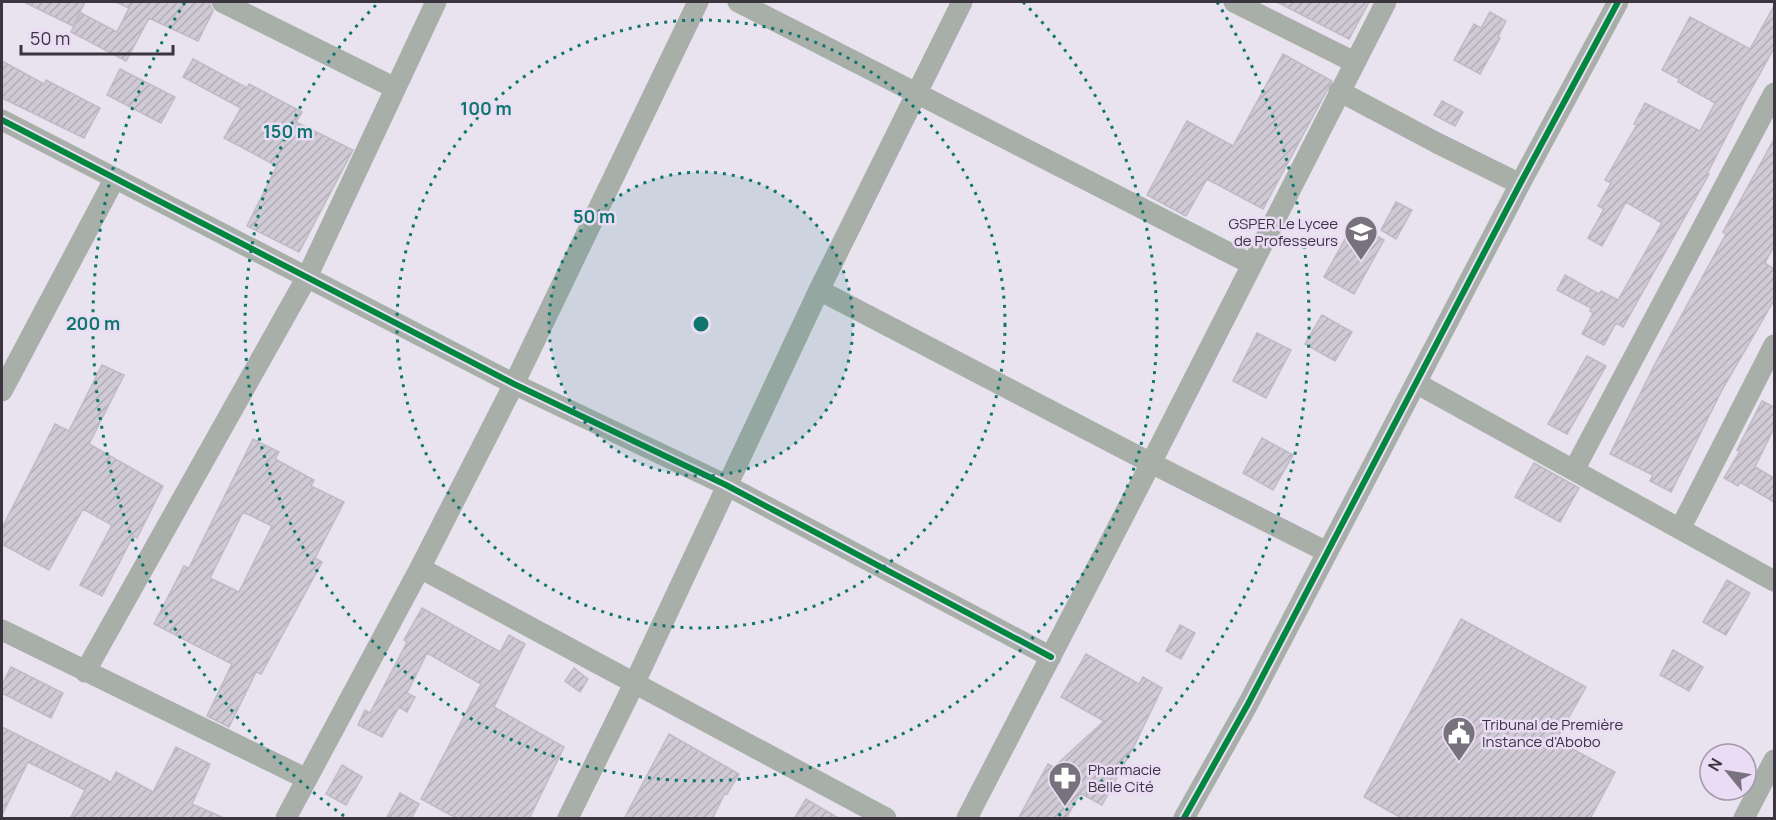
<svg xmlns="http://www.w3.org/2000/svg" width="1776" height="820" viewBox="0 0 1776 820" font-family="Manrope,sans-serif">
<style>
.building{fill:url(#building-hatch);stroke:#c0bac5;stroke-width:1.5;fill-rule:evenodd}
.lines{fill:none;stroke-linecap:round;stroke-linejoin:round}
.minor{stroke:#a7afa8;stroke-width:21}
.cycleway-casing{stroke:#eadcf5;stroke-width:10}
.cycleway{stroke:#00873e;stroke-width:6}
.ring{fill:none;stroke:#0f766e;stroke-width:3;stroke-dasharray:3 6}
.labels{text-anchor:middle;dominant-baseline:central;stroke-width:5;stroke-linejoin:round;paint-order:stroke}
.poi-label{font-size:15px;fill:#3a353f;stroke:#eadcf5;text-anchor:start}
.centre{fill:#0f766e;stroke:#eadcf5;stroke-width:3}
.ring-label{font-size:18px;text-anchor:middle;font-weight:bold;fill:#0f766e;stroke:#eadcf5;stroke-width:5;stroke-linejoin:round;paint-order:stroke}
</style>
<defs>
<pattern id="building-hatch" width="6" height="6" patternUnits="userSpaceOnUse" patternTransform="scale(1.5)"><rect width="6" height="6" fill="#cfcad4"/><path d="M-1 1l2-2M0 6l6-6M5 7l2-2" fill="none" stroke="#b2aeb7"/></pattern>
</defs>
<rect width="100%" height="100%" fill="#e9e2ef"/>
<path class="building" d="M 24,2 L 85,2 L 73,26 Z
M 116,2 L 206,2 L 209,3 L 213,11 L 198,41 L 149,18 L 126,61 L 71,32 L 81,13 L 117,32 L 129,8 Z
M 1277,2 L 1369,2 L 1349,39 Z
M 1774,6 L 1774,48 L 1742,106 L 1707,174 L 1709,174 L 1623,327 L 1616,323 L 1604,345 L 1582,334 L 1593,313 L 1590,311 L 1591,308 L 1557,290 L 1565,275 L 1599,294 L 1601,291 L 1618,300 L 1662,223 L 1626,202 L 1602,246 L 1588,238 L 1604,209 L 1598,206 L 1611,183 L 1605,180 L 1637,125 L 1634,124 L 1645,103 L 1700,131 L 1715,103 L 1678,82 L 1679,79 L 1662,70 L 1690,17 L 1750,49 Z
M 1490,12 L 1506,21 L 1498,37 L 1500,38 L 1480,74 L 1454,60 L 1474,24 L 1481,28 Z
M 1283,54 L 1332,81 L 1263,209 L 1207,179 L 1186,216 L 1147,195 L 1187,121 L 1233,146 Z
M 193,59 L 247,88 L 249,84 L 302,112 L 296,122 L 353,150 L 299,252 L 247,226 L 277,166 L 224,138 L 241,108 L 183,77 Z
M 2,61 L 44,84 L 46,80 L 100,108 L 84,138 L 2,98 Z
M 120,69 L 175,97 L 161,123 L 107,95 Z
M 1442,101 L 1463,112 L 1455,126 L 1434,115 Z
M 1774,139 L 1774,246 L 1765,263 L 1774,269 L 1774,300 L 1721,392 L 1671,492 L 1650,481 L 1653,475 L 1610,454 L 1656,362 L 1726,234 L 1723,232 Z
M 1396,202 L 1412,210 L 1396,239 L 1381,230 Z
M 1354,223 L 1384,240 L 1354,294 L 1324,277 Z
M 1322,315 L 1352,332 L 1335,361 L 1305,344 Z
M 1257,333 L 1291,350 L 1266,398 L 1233,381 Z
M 1587,356 L 1606,366 L 1567,434 L 1548,424 Z
M 102,365 L 124,375 L 89,444 L 163,486 L 137,538 L 133,536 L 102,596 L 80,585 L 112,525 L 83,509 L 49,570 L 2,544 L 2,528 L 55,424 L 69,431 Z
M 1762,401 L 1774,407 L 1774,428 L 1755,467 L 1774,478 L 1774,502 L 1740,482 L 1738,486 L 1724,478 L 1740,451 L 1737,450 Z
M 1262,438 L 1293,455 L 1273,490 L 1243,473 Z
M 253,439 L 279,452 L 275,459 L 314,480 L 311,486 L 344,502 L 315,558 L 322,562 L 261,674 L 256,672 L 229,727 L 207,716 L 232,664 L 154,624 L 184,566 L 189,568 ZM 243,512 L 272,526 L 239,592 L 210,578 Z
M 1534,463 L 1579,488 L 1560,522 L 1515,497 Z
M 1727,580 L 1750,593 L 1726,635 L 1703,622 Z
M 422,608 L 500,652 L 509,635 L 525,644 L 494,707 L 564,747 L 529,819 L 458,819 L 421,799 L 481,684 L 427,653 L 407,693 L 415,697 L 407,712 L 399,707 L 382,737 L 358,725 L 365,710 L 370,713 L 407,642 L 404,640 Z
M 1461,619 L 1586,687 L 1556,740 L 1615,772 L 1590,819 L 1403,819 L 1364,797 Z
M 1180,625 L 1195,633 L 1181,659 L 1166,651 Z
M 1673,650 L 1703,667 L 1689,691 L 1660,675 Z
M 1086,654 L 1139,684 L 1143,677 L 1162,688 L 1135,744 L 1102,805 L 1080,793 L 1066,819 L 1018,819 L 1048,764 L 1054,767 L 1104,721 L 1061,697 Z
M 11,667 L 63,693 L 51,718 L 2,693 L 2,685 Z
M 574,668 L 588,679 L 580,692 L 565,681 Z
M 2,727 L 111,782 L 116,772 L 153,792 L 176,747 L 210,764 L 192,804 L 226,819 L 70,819 L 85,790 L 28,762 L 2,815 Z
M 669,734 L 739,774 L 727,794 L 725,793 L 712,819 L 624,819 Z
M 342,765 L 362,777 L 346,805 L 326,794 Z
M 400,793 L 419,804 L 411,819 L 386,819 Z
M 806,799 L 840,819 L 794,819 Z"/>
<g class="lines">
<path class="minor" d="M 222,2 L 395,88
M 738,2 L 1251,264
M 1234,2 L 1354,62
M 1339,91 L 1437,143 L 1520,184
M 2,120 L 514,384 L 726,485 L 1051,657
M 819,290 L 1151,463 L 1327,552
M 1416,383 L 1774,581
M 2,391 L 115,178
M 1574,470 L 1774,93
M 1680,529 L 1774,345
M 420,568 L 886,818
M 2,630 L 307,779
M 85,672 L 307,277 L 436,2
M 286,818 L 420,568 L 514,384 L 698,2
M 568,818 L 635,682 L 819,290 L 962,2
M 967,818 L 1151,463 L 1386,2
M 1184,818 L 1248,704 L 1520,184 L 1618,2
M 1744,818 L 1774,760"/>
<defs>
<path id="cycleway" d="M 2,120 L 514,384 L 726,485 L 1051,657
M 1184,818 L 1248,704 L 1520,184 L 1618,2"/>
</defs>
<use href="#cycleway" class="cycleway-casing"/>
<use href="#cycleway" class="cycleway"/>
</g>
<circle cx="701" cy="324" r="152" fill="#0f766e" fill-opacity=".12"/>
<g class="ring">
<circle cx="701" cy="324" r="152"/>
<circle cx="701" cy="324" r="304"/>
<path d="M1023 2A456 456 0 1 1 379 2"/>
<path d="M344 816A608 608 0 0 1 185 2M1217 2A608 608 0 0 1 1058 816"/>
</g>
<defs>
<symbol id="school-pin" viewBox="-11 -11 22 30"><path d="M0 17L-7.5 6A9.5 9.5 0 1 1 7.5 6Z" fill="#77727d" stroke="#eadcf5"/><path d="M0-5L7-2L0 1L-7-2ZM-4 1L0 2.5L4 1V4Q0 6-4 4Z" fill="#fff"/></symbol>
<symbol id="civic-pin" viewBox="-11 -11 22 30"><path d="M0 17L-7.5 6A9.5 9.5 0 1 1 7.5 6Z" fill="#77727d" stroke="#eadcf5"/><path d="M-.6-6.5H3V-4.5H.6V-3L4-1V1h2V6H-6V1h2V-1L-.6-3ZM-1.2 2.5V6h2.4V2.5Z" fill="#fff"/></symbol>
<symbol id="pharmacy-pin" viewBox="-11 -11 22 30"><path d="M0 17L-7.5 6A9.5 9.5 0 1 1 7.5 6Z" fill="#77727d" stroke="#eadcf5"/><path d="M-2-6h4v4h4v4h-4v4h-4v-4h-4v-4h4Z" fill="#fff"/></symbol>
</defs>
<g fill-rule="evenodd">
<use href="#school-pin" x="1342" y="213" width="38" height="52"/>
<use href="#civic-pin" x="1440" y="714" width="38" height="52"/>
<use href="#pharmacy-pin" x="1046" y="759" width="38" height="52"/>
</g>
<g class="labels">
<g class="poi-label">
<text x="1338" y="223" text-anchor="end">GSPER Le Lycee<tspan x="1338" dy="17">de Professeurs</tspan></text>
<text x="1482" y="724">Tribunal de Première<tspan x="1482" dy="17">Instance d'Abobo</tspan></text>
<text x="1088" y="769">Pharmacie<tspan x="1088" dy="17">Belle Cité</tspan></text>
</g>
</g>
<circle cx="701" cy="324" r="9" class="centre"/>
<g class="ring-label">
<text x="486" y="115">100 m</text>
<text x="288" y="138">150 m</text>
<text x="594" y="223">50 m</text>
<text x="93" y="330">200 m</text>
</g>
<rect width="1776" height="820" fill="none" stroke="#3a353f" stroke-width="6"/>
<g transform="translate(1728 772) rotate(300)"><circle r="28" fill="#eadcf5" stroke="#a499ac" stroke-width="1.5"/>
<path d="M0-4.5L10 22L0 15L-10 22Z" fill="#77727d"/>
<text y="-9" font-size="16" font-weight="bold" text-anchor="middle" fill="#3a353f">N</text>
</g>
<path d="M21 45v9h152v-9" fill="none" stroke="#3a353f" stroke-width="3"/>
<text x="30" y="45" font-size="18" fill="#3a353f" stroke="#eadcf5" stroke-width="4.5" paint-order="stroke">50 m</text>
</svg>
